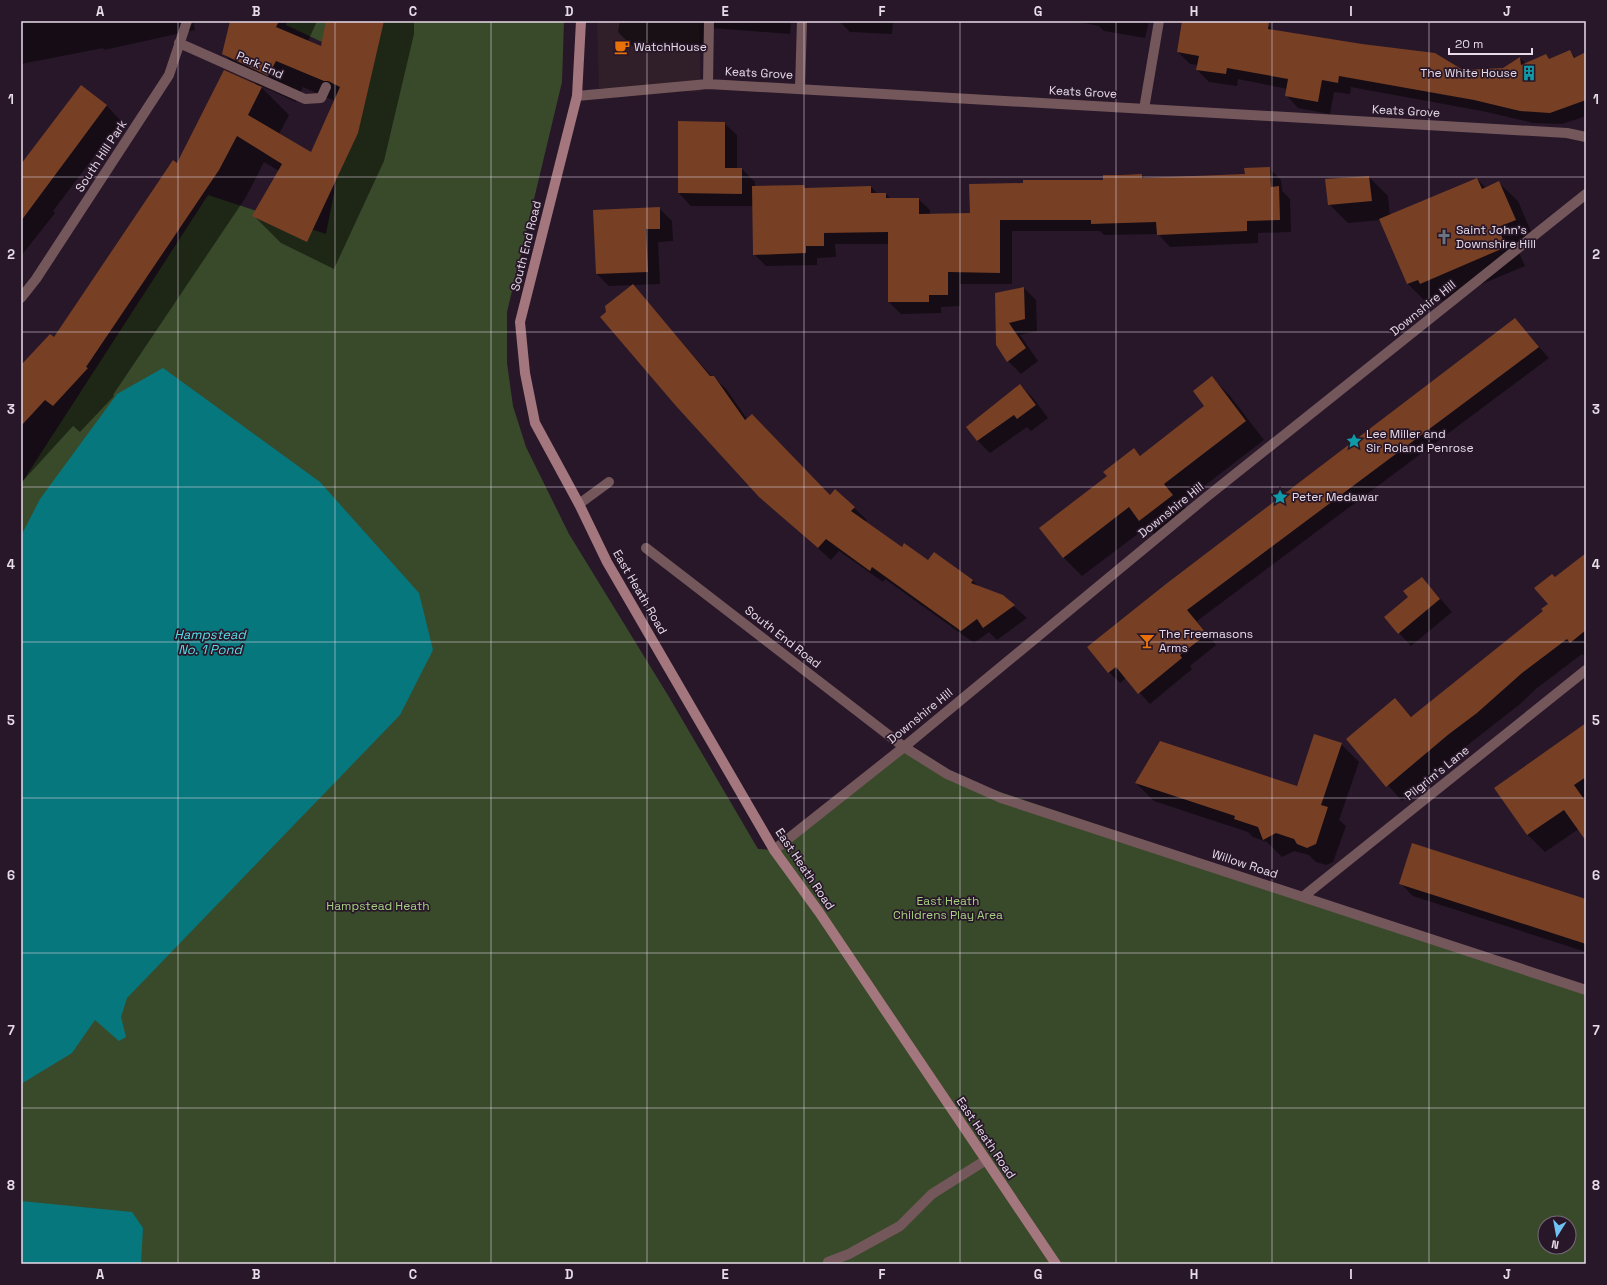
<svg xmlns="http://www.w3.org/2000/svg" width="1607" height="1285" viewBox="0 0 1607 1285" font-family="'Space Grotesk',sans-serif">
<style>
.commercial{fill:#301f28}
.green{fill:#394a2a;fill-rule:evenodd}
.water{fill:#06777d}
.shadow{fill:#0007;fill-rule:evenodd}
.building{fill:#773f24}
.lines{fill:none;stroke-linecap:round;stroke-linejoin:round}
.lane{stroke:#74575b;stroke-width:10}
.street{stroke:#74575b;stroke-width:10}
.secondary{stroke:#a4767d;stroke-width:10}
.grid{fill:none;stroke:#e8dce9;stroke-width:1;stroke-opacity:0.55}
.labels{text-anchor:middle;dominant-baseline:central;stroke-width:3.5;stroke-linejoin:round;paint-order:stroke}
.poi-label{font-size:12px;fill:#e8dce9;stroke:#281729;text-anchor:start}
.street-label{font-size:12px;fill:#e8dce9;stroke:#281729}
.park-label{font-size:12px;fill:#a5d181;stroke:#281729}
.water-label{font-size:13px;font-style:italic;fill:#57dee7;stroke:#281729}
.neatline{fill:none;stroke:#e8dce9;stroke-width:1.5}
.grid-label{font-size:13px;text-anchor:middle;font-weight:bold;fill:#e8dce9}
</style>
<rect width="100%" height="100%" fill="#281729"/>
<path class="commercial" d="M 597,21 L 699,21 L 701,92 L 599,88 Z"/>
<path class="green" d="M 287,21 L 564,21 L 562,82 L 507,312 L 507,363 L 513,406 L 526,447 L 569,534 L 669,697 L 758,849 L 775,850 L 904,747 L 947,774 L 1586,990 L 1586,1264 L 21,1264 L 21,484 L 208,195 L 326,234 L 360,60 L 286,25 ZM 1545,1223 L 1569,1223 L 1569,1247 L 1545,1247 Z"/>
<path class="water" d="M 163,368 L 320,482 L 419,593 L 433,650 L 400,715 L 127,998 L 121,1017 L 126,1037 L 119,1041 L 95,1020 L 72,1053 L 21,1084 L 21,536 L 40,499 L 117,394 Z
M 21,1201 L 132,1212 L 143,1228 L 141,1264 L 21,1264 Z"/>
<path class="shadow" d="M 21,21 L 193,21 L 195,30 L 104,50 L 103,48 L 21,64 Z
M 231,21 L 317,21 L 308,41 L 322,47 L 327,21 L 414,21 L 414,34 L 384,161 L 334,269 L 281,243 L 254,216 L 279,171 L 264,162 L 246,197 L 113,395 L 114,396 L 80,432 L 73,426 L 21,483 L 21,366 L 54,339 L 177,164 L 257,84 L 250,80 L 223,53 ZM 259,85 L 296,102 L 303,87 L 335,101 L 311,154 L 279,134 L 289,115 Z
M 620,21 L 791,21 L 790,34 L 711,28 L 712,53 L 632,46 L 618,32 Z
M 839,21 L 893,21 L 892,34 L 850,32 Z
M 1073,21 L 1149,21 L 1145,38 L 1104,31 L 1099,26 Z
M 1183,21 L 1243,21 L 1268,25 L 1274,31 L 1463,71 L 1503,69 L 1520,58 L 1526,64 L 1546,56 L 1550,60 L 1570,51 L 1576,58 L 1586,54 L 1586,116 L 1562,124 L 1533,123 L 1487,112 L 1351,87 L 1350,94 L 1334,92 L 1330,114 L 1298,108 L 1286,95 L 1288,89 L 1238,79 L 1237,86 L 1209,82 L 1197,70 L 1198,65 L 1190,64 L 1178,52 Z
M 81,87 L 107,106 L 121,121 L 53,211 L 55,213 L 21,256 L 21,164 Z
M 724,123 L 737,135 L 737,169 L 742,169 L 755,182 L 755,187 L 804,186 L 807,189 L 871,187 L 878,194 L 886,194 L 891,199 L 918,199 L 930,210 L 930,214 L 971,214 L 1104,181 L 1142,175 L 1145,179 L 1246,175 L 1269,168 L 1281,180 L 1282,191 L 1290,199 L 1291,232 L 1258,233 L 1258,243 L 1170,247 L 1158,234 L 1104,235 L 1100,231 L 1012,231 L 1012,284 L 960,284 L 960,306 L 941,307 L 941,313 L 901,314 L 889,302 L 889,244 L 835,244 L 836,257 L 817,258 L 817,265 L 766,266 L 754,254 L 753,206 L 691,206 L 679,193 Z
M 1369,177 L 1388,196 L 1390,216 L 1477,179 L 1486,188 L 1499,183 L 1518,201 L 1534,239 L 1516,246 L 1525,266 L 1439,302 L 1436,299 L 1427,303 L 1408,284 L 1380,220 L 1348,223 L 1329,204 Z
M 659,208 L 672,221 L 673,241 L 658,242 L 660,284 L 609,286 L 597,274 Z
M 633,286 L 712,377 L 714,377 L 726,389 L 747,419 L 830,496 L 854,508 L 867,520 L 865,522 L 902,549 L 973,581 L 979,587 L 1002,596 L 1027,618 L 997,640 L 989,632 L 974,643 L 885,579 L 883,582 L 839,551 L 831,560 L 760,496 Z
M 1024,288 L 1036,300 L 1037,331 L 1020,335 L 1038,361 L 1021,374 L 1008,361 L 997,345 Z
M 1514,319 L 1549,358 L 1197,621 L 1216,645 L 1190,666 L 1192,669 L 1150,704 L 1126,678 L 1120,683 L 1109,672 L 1089,648 Z
M 1211,377 L 1230,396 L 1264,440 L 1182,503 L 1191,514 L 1159,539 L 1147,527 L 1082,576 L 1063,557 L 1108,476 L 1134,449 L 1141,456 L 1206,406 Z
M 1020,385 L 1033,398 L 1048,418 L 1031,431 L 1027,427 L 990,453 L 977,440 Z
M 1586,559 L 1586,657 L 1582,654 L 1537,688 L 1520,704 L 1464,748 L 1402,801 L 1348,740 L 1395,700 L 1412,717 L 1544,611 L 1550,604 L 1555,579 Z
M 1422,578 L 1452,612 L 1411,646 L 1399,633 L 1410,597 Z
M 1586,724 L 1586,835 L 1580,828 L 1545,852 L 1528,835 L 1495,788 Z
M 1341,744 L 1359,762 L 1339,820 L 1346,826 L 1333,862 L 1326,865 L 1316,862 L 1309,855 L 1294,851 L 1282,857 L 1267,842 L 1253,837 L 1248,832 L 1154,801 L 1136,783 L 1298,787 Z
M 1400,883 L 1586,899 L 1586,952 L 1413,896 Z"/>
<path class="building" d="M 230,21 L 279,21 L 276,27 L 321,46 L 326,21 L 384,21 L 358,133 L 307,242 L 252,216 L 282,164 L 237,136 L 219,170 L 86,367 L 88,368 L 53,406 L 45,400 L 21,426 L 21,365 L 50,334 L 54,337 L 173,160 L 177,163 L 224,70 L 262,87 L 248,115 L 311,152 L 340,87 L 328,81 L 324,81 L 276,61 L 268,76 L 222,54 Z
M 1182,21 L 1269,21 L 1268,29 L 1362,44 L 1435,53 L 1463,70 L 1503,68 L 1520,57 L 1521,65 L 1546,54 L 1549,59 L 1570,50 L 1574,58 L 1586,52 L 1586,100 L 1550,113 L 1520,111 L 1474,100 L 1339,76 L 1338,83 L 1322,80 L 1318,102 L 1285,96 L 1288,79 L 1227,68 L 1226,74 L 1196,70 L 1199,56 L 1177,52 Z
M 81,85 L 107,105 L 21,221 L 21,164 Z
M 678,121 L 725,122 L 725,168 L 742,168 L 742,194 L 678,193 Z
M 1270,167 L 1271,187 L 1279,186 L 1280,220 L 1247,221 L 1247,231 L 1157,235 L 1156,222 L 1091,224 L 1091,220 L 1000,220 L 1000,273 L 948,272 L 948,295 L 929,295 L 929,302 L 888,302 L 888,232 L 824,233 L 824,246 L 806,246 L 806,253 L 753,255 L 752,186 L 804,185 L 805,188 L 871,186 L 871,193 L 886,193 L 886,198 L 919,198 L 919,214 L 970,213 L 969,184 L 1023,183 L 1023,180 L 1103,180 L 1103,175 L 1122,175 L 1142,174 L 1142,178 L 1245,174 L 1244,168 Z
M 1369,176 L 1372,201 L 1328,205 L 1325,179 Z
M 1477,178 L 1482,189 L 1499,181 L 1516,220 L 1498,227 L 1506,247 L 1420,284 L 1418,280 L 1407,284 L 1379,219 Z
M 660,207 L 660,229 L 646,229 L 648,272 L 596,274 L 593,210 Z
M 633,284 L 710,376 L 714,376 L 745,420 L 752,414 L 830,495 L 835,489 L 855,507 L 851,511 L 902,547 L 904,543 L 928,560 L 934,552 L 973,580 L 971,583 L 1003,595 L 1015,605 L 983,628 L 977,619 L 961,631 L 872,567 L 870,571 L 826,539 L 818,548 L 759,497 L 676,406 L 600,317 L 606,312 L 605,306 Z
M 1024,287 L 1025,319 L 1009,323 L 1026,348 L 1007,362 L 996,345 L 995,293 Z
M 1515,318 L 1539,347 L 1187,610 L 1207,634 L 1180,655 L 1182,658 L 1138,694 L 1116,667 L 1108,673 L 1087,647 L 1166,584 Z
M 1212,376 L 1246,421 L 1164,484 L 1173,495 L 1139,521 L 1129,507 L 1063,558 L 1039,528 L 1107,476 L 1103,472 L 1134,448 L 1140,456 L 1204,406 L 1193,391 Z
M 1020,384 L 1036,405 L 1017,419 L 1014,415 L 977,441 L 966,427 Z
M 1586,553 L 1586,630 L 1570,643 L 1567,639 L 1522,673 L 1477,713 L 1449,734 L 1386,787 L 1346,739 L 1395,698 L 1411,717 L 1543,611 L 1541,609 L 1548,604 L 1534,588 L 1552,574 L 1555,577 Z
M 1422,577 L 1440,599 L 1398,634 L 1384,617 L 1408,597 L 1403,591 Z
M 1586,723 L 1586,777 L 1574,785 L 1586,802 L 1586,841 L 1564,810 L 1527,835 L 1494,788 Z
M 1314,734 L 1342,743 L 1321,805 L 1328,807 L 1316,844 L 1307,848 L 1297,844 L 1294,839 L 1276,833 L 1263,840 L 1258,827 L 1234,819 L 1235,816 L 1135,783 L 1160,741 L 1297,786 Z
M 1412,843 L 1586,899 L 1586,944 L 1399,884 Z"/>
<g class="lines">
<path class="lane" d="M 579,504 L 609,482
M 828,1262 L 849,1254 L 900,1226 L 932,1194 L 986,1160"/>
<path class="street" d="M 179,43 L 305,99 L 321,98 L 326,87
M 708,84 L 709,21
M 800,88 L 802,21
M 577,96 L 708,84 L 1567,133 L 1586,137
M 1144,109 L 1159,21
M 21,298 L 36,279 L 169,75 L 187,21
M 646,548 L 904,747 L 947,774 L 1001,798 L 1586,990
M 774,850 L 904,747 L 1204,499 L 1586,194
M 1304,896 L 1586,670"/>
<path class="secondary" d="M 581,21 L 577,96 L 520,322 L 525,373 L 535,423 L 579,504 L 607,562 L 774,850 L 819,912 L 1056,1264"/>
</g>
<path class="grid" d="M 178,21 L 178,1264M 335,21 L 335,1264M 491,21 L 491,1264M 647,21 L 647,1264M 804,21 L 804,1264M 960,21 L 960,1264M 1116,21 L 1116,1264M 1272,21 L 1272,1264M 1429,21 L 1429,1264M 21,177 L 1586,177M 21,332 L 1586,332M 21,487 L 1586,487M 21,642 L 1586,642M 21,798 L 1586,798M 21,953 L 1586,953M 21,1108 L 1586,1108"/>
<defs>
<symbol id="cafe-bare" viewBox="-9 -9 18 18"><path d="M-5.5-4.5H6V0H3Q3 3.5 0 3.5H-2.5Q-5.5 3.5-5.5 0ZM3-3.2v2h1.7v-2ZM-6 4.5H4V6H-6Z" fill="#e8710a" stroke="#281729" stroke-width="2.5" paint-order="stroke"/></symbol>
<symbol id="building-bare" viewBox="-9 -9 18 18"><path d="M-4-6H4V6H1V3H-1V6H-4ZM-2.5-4.3h1.7v1.8h-1.7ZM.8-4.3h1.7v1.8H.8ZM-2.5-1h1.7V.8h-1.7ZM.8-1h1.7V.8H.8Z" fill="#0f9aa8" stroke="#281729" stroke-width="2.5" paint-order="stroke"/></symbol>
<symbol id="church-bare" viewBox="-9 -9 18 18"><path d="M-1.2-6h2.4v3.5h3.3v2.4h-3.3V6h-2.4V-.1h-3.3v-2.4h3.3Z" fill="#6b7280" stroke="#281729" stroke-width="2.5" paint-order="stroke"/></symbol>
<symbol id="sight-bare" viewBox="-9 -9 18 18"><path d="M0-6L1.8-2.2L6-1.7L2.9 1.2L3.7 5.4L0 3.3L-3.7 5.4L-2.9 1.2L-6-1.7L-1.8-2.2Z" fill="#0f9aa8" stroke="#281729" stroke-width="2.5" paint-order="stroke"/></symbol>
<symbol id="bar-bare" viewBox="-9 -9 18 18"><path d="M-6-5H6L.8 .8V4.5H3.5V6h-7V4.5H-.8V.8Z" fill="#e8710a" stroke="#281729" stroke-width="2.5" paint-order="stroke"/></symbol>
</defs>
<g fill-rule="evenodd">
<use href="#cafe-bare" x="611" y="36" width="22" height="22"/>
<use href="#building-bare" x="1518" y="62" width="22" height="22"/>
<use href="#church-bare" x="1433" y="226" width="22" height="22"/>
<use href="#sight-bare" x="1343" y="430" width="22" height="22"/>
<use href="#sight-bare" x="1269" y="486" width="22" height="22"/>
<use href="#bar-bare" x="1136" y="630" width="22" height="22"/>
</g>
<g class="labels">
<g class="poi-label">
<text x="634" y="47">WatchHouse</text>
<text x="1517" y="73" text-anchor="end">The White House</text>
<text x="1456" y="230">Saint John's<tspan x="1456" dy="14">Downshire Hill</tspan></text>
<text x="1366" y="434">Lee Miller and<tspan x="1366" dy="14">Sir Roland Penrose</tspan></text>
<text x="1292" y="497">Peter Medawar</text>
<text x="1159" y="634">The Freemasons<tspan x="1159" dy="14">Arms</tspan></text>
</g>
<g class="street-label">
<text transform="translate(260 65) rotate(24)">Park End</text>
<text transform="translate(759 73) rotate(3)">Keats Grove</text>
<text transform="translate(1083 92) rotate(3)">Keats Grove</text>
<text transform="translate(1406 111) rotate(3)">Keats Grove</text>
<text transform="translate(101 156) rotate(-57)">South Hill Park</text>
<text transform="translate(526 246) rotate(-76)">South End Road</text>
<text transform="translate(1423 308) rotate(-39)">Downshire Hill</text>
<text transform="translate(1171 510) rotate(-39)">Downshire Hill</text>
<text transform="translate(640 592) rotate(60)">East Heath Road</text>
<text transform="translate(783 637) rotate(38)">South End Road</text>
<text transform="translate(920 716) rotate(-39)">Downshire Hill</text>
<text transform="translate(1437 773) rotate(-39)">Pilgrim's Lane</text>
<text transform="translate(1245 864) rotate(18)">Willow Road</text>
<text transform="translate(805 869) rotate(56)">East Heath Road</text>
<text transform="translate(986 1138) rotate(56)">East Heath Road</text>
</g>
<g class="park-label">
<text x="948" y="901">East Heath<tspan x="948" dy="14">Childrens Play Area</tspan></text>
<text x="378" y="906">Hampstead Heath</text>
</g>
<g class="water-label">
<text x="210" y="634">Hampstead<tspan x="210" dy="15">No. 1 Pond</tspan></text>
</g>
</g>
<rect width="1607" height="1285" fill="none" stroke="#281729" stroke-width="44"/>
<g transform="translate(1557 1235) rotate(191)"><circle r="19" fill="#281729" stroke="#756676"/>
<path d="M0-3L7 15L0 10L-7 15Z" fill="#70c2f4"/>
<text y="-6" font-size="11" font-weight="bold" text-anchor="middle" fill="#e8dce9">N</text>
</g>
<path d="M1449 48v6h83v-6" fill="none" stroke="#e8dce9" stroke-width="2"/>
<text x="1455" y="48" font-size="12" fill="#e8dce9" stroke="#281729" stroke-width="3" paint-order="stroke">20 m</text>
<rect x="22" y="22" width="1563" height="1241" class="neatline"/>
<g class="grid-label">
<text x="100" y="16">A</text>
<text x="256" y="16">B</text>
<text x="413" y="16">C</text>
<text x="569" y="16">D</text>
<text x="725" y="16">E</text>
<text x="882" y="16">F</text>
<text x="1038" y="16">G</text>
<text x="1194" y="16">H</text>
<text x="1351" y="16">I</text>
<text x="1507" y="16">J</text>
<text x="11" y="104">1</text>
<text x="1596" y="104">1</text>
<text x="11" y="259">2</text>
<text x="1596" y="259">2</text>
<text x="11" y="414">3</text>
<text x="1596" y="414">3</text>
<text x="11" y="569">4</text>
<text x="1596" y="569">4</text>
<text x="11" y="725">5</text>
<text x="1596" y="725">5</text>
<text x="11" y="880">6</text>
<text x="1596" y="880">6</text>
<text x="11" y="1035">7</text>
<text x="1596" y="1035">7</text>
<text x="11" y="1190">8</text>
<text x="1596" y="1190">8</text>
<text x="100" y="1279">A</text>
<text x="256" y="1279">B</text>
<text x="413" y="1279">C</text>
<text x="569" y="1279">D</text>
<text x="725" y="1279">E</text>
<text x="882" y="1279">F</text>
<text x="1038" y="1279">G</text>
<text x="1194" y="1279">H</text>
<text x="1351" y="1279">I</text>
<text x="1507" y="1279">J</text>
</g>
</svg>
